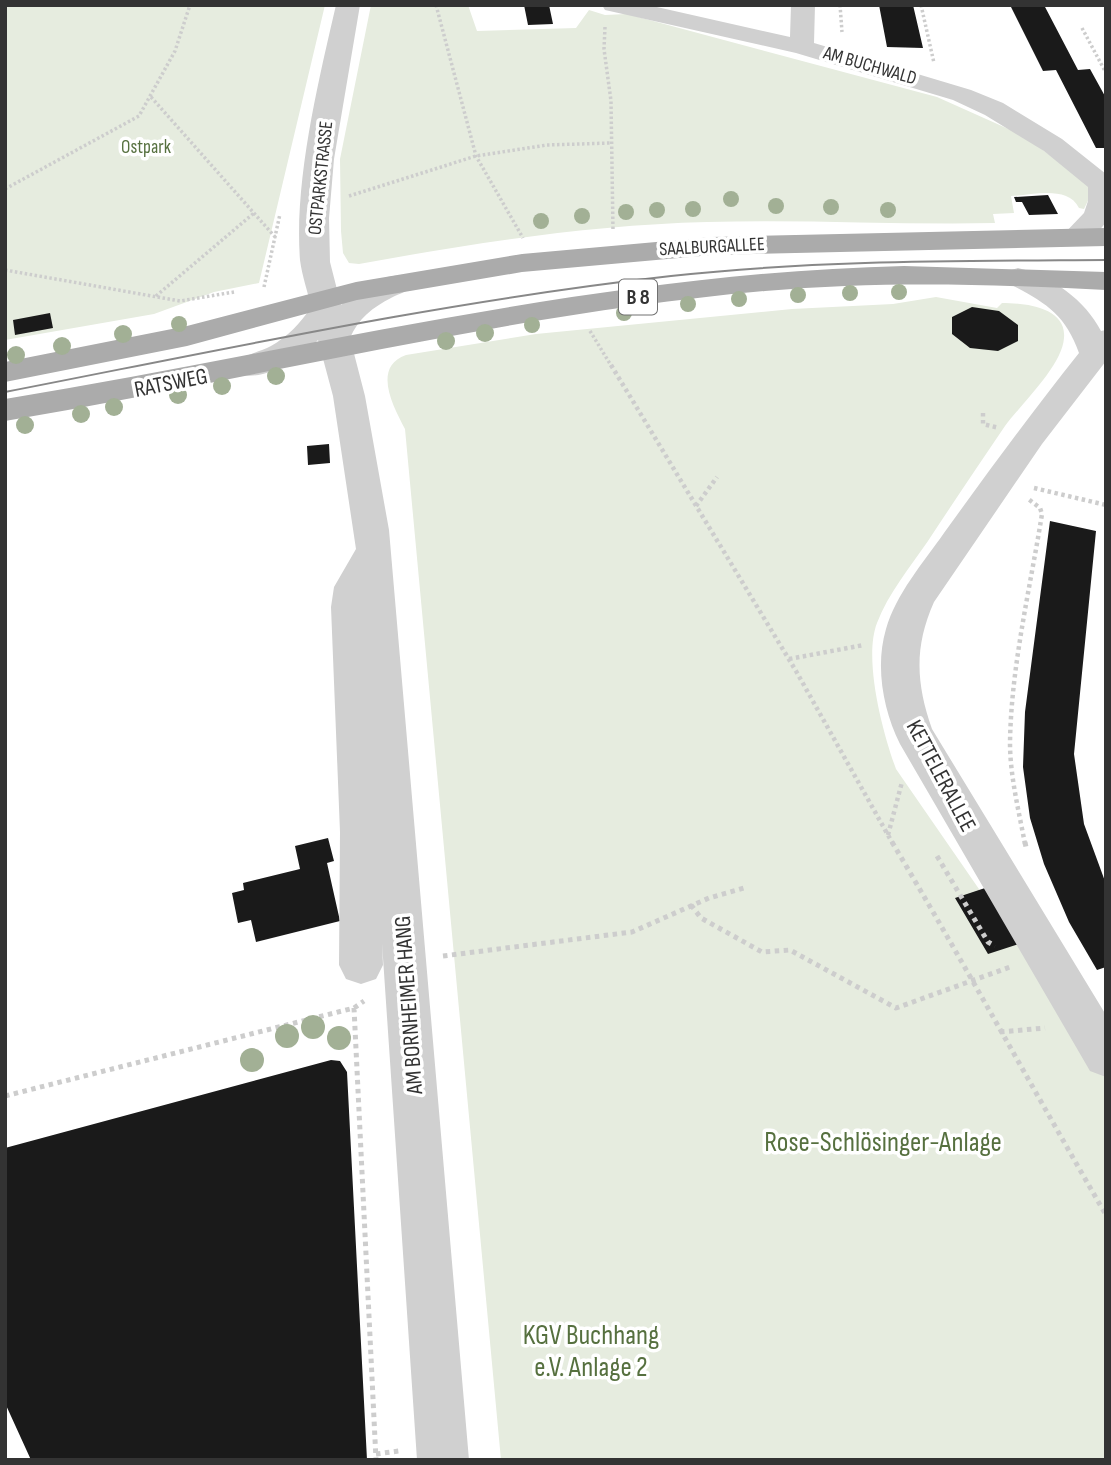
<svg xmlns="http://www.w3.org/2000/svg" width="1111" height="1465" viewBox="0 0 1111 1465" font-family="'Sofia Sans Condensed',sans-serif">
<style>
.green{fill:#e6ecdf}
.building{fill:#1a1a1a}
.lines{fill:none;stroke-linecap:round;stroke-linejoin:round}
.path-far2{stroke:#cdcdcd;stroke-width:3.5;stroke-dasharray:2.5 2.5;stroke-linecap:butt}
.path-far1{stroke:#cdcdcd;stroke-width:4.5;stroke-dasharray:3.5 3.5;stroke-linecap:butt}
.path{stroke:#cdcdcd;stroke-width:5;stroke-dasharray:4.5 4.5;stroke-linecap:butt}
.minor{fill:#d0d0d0;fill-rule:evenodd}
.major{fill:#ababab;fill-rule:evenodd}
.tram{stroke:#888;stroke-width:2}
.tree{fill:#a2b095}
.labels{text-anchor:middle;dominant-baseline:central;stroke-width:7;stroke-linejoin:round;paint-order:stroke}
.far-street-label{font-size:19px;fill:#333;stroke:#fff}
.far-park-label{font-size:19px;fill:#56703f;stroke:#fff}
.shield{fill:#fff;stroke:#707070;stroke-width:2}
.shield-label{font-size:21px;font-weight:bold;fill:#333}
.street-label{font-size:23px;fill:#333;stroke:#fff}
.near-park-label{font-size:28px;fill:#56703f;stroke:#fff}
</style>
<rect width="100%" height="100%" fill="#fff"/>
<path class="green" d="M 5,5 L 325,5 L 259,283 L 214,292 L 154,314 L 5,340 Z
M 371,5 L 468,5 L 477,31 L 576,28 L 589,10 L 605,15 L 627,14 L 937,97 L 1024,136 L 1094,188 L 1084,209 L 1079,208 C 1068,185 1032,195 1011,196 L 1014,213 L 993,214 L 995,223 C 899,225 803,219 707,222 C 590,225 474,243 359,264 L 349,263 L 343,253 L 341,231 L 340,159 Z
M 936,297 L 997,308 L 1002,303 C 1024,303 1067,307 1064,338 C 1062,366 1022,403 1005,426 C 979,464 953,503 928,541 C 910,567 888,594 877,623 C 863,659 883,734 896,769 L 1071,1022 L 1106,1077 L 1106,1460 L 501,1460 L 405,429 C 393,406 372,367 406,355 L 536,334 L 792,309 L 893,304 Z"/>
<path class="building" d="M 524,5 L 549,5 L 553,24 L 528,25 Z
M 879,5 L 913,5 L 923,48 L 887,47 Z
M 1010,5 L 1044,5 L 1078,70 L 1090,69 L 1106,98 L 1106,148 L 1096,148 L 1056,70 L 1043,71 Z
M 1048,195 L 1058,214 L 1029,215 L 1022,202 L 1016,202 L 1014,197 Z
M 972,307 L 999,311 L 1018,325 L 1018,341 L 998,351 L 970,348 L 952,334 L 952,317 Z
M 50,313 L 53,328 L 15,335 L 13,320 Z
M 329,444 L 330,463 L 308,465 L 307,446 Z
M 1050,521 L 1096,531 L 1074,754 L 1084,824 L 1106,884 L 1106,967 L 1097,970 L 1069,922 L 1044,864 L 1030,818 L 1023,767 L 1025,712 Z
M 328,838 L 334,861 L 327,863 L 340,921 L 256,942 L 251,920 L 238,923 L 232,893 L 244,890 L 243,883 L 300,869 L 295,846 Z
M 985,888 L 1019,944 L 988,954 L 955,898 Z
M 331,1060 L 340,1061 L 347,1072 L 367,1460 L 31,1460 L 5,1403 L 5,1148 Z"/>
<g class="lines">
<path class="path-far2" d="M 436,5 L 476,156 L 523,238
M 840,5 L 842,32
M 921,5 L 934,63
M 605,27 L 604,49 L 611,101 L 613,231
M 1082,28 L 1106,73
M 151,97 L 276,238
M 5,189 L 139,116 L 175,51 L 190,5
M 349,196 L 476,156 L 547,145 L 610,143
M 5,270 L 180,301 L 234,292
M 264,287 L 280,214
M 156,296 L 254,213
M 590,331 L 612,367"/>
<path class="path-far1" d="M 611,365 L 796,671 L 893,844
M 983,413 L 983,424 L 999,428
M 1034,488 L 1106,505
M 696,506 L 717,477
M 789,659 L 864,645
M 888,835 L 902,782
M 1025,844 C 1019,812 1010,776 1010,743 C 1011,667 1030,589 1042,514 L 1040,508 L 1027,498"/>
<path class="path" d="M 892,842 C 965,965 1034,1091 1106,1215
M 1025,842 L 1026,847
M 937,856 L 988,942 L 995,946
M 691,905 L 701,918 L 762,952 L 790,950 L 896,1008 L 1010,967
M 443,956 L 632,932 L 709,898 L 744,888
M 354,1008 L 376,1460
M 1000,1032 L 1045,1028
M 5,1096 L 354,1008 L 364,1001
M 376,1454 L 399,1451"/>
<path class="minor" d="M 336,5 L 360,5 L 334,159 L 329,218 L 330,262 L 341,305 C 359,289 386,270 410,277 L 415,283 C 409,292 400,293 391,298 C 373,307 358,319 350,338 L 365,396 L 389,530 L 469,1460 L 417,1460 L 382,943 L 383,965 L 376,979 L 361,984 L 346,979 L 339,965 L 340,832 L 331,607 L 334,587 L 356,549 L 333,396 L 318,340 C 299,360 265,382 237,374 L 232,367 C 240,355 258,353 271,346 C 287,337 301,323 311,307 C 308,292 302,276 300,260 C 294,181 318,83 336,5 Z
M 602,5 L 648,5 L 790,37 L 791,5 L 815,5 L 814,43 L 971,90 L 1003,103 L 1062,139 L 1106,174 L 1106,222 C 1095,237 1084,248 1065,243 L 1061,237 L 1084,213 L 1088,201 L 1088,187 L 1044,151 L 985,115 L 953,100 L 796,53 L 614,12 L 605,10 Z
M 1018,268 C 1053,277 1085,300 1101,331 L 1106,330 L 1106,361 L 1042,444 L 934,602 C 914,647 916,683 932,729 L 1106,1015 L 1106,1077 L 1090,1071 L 900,744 C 883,710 875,666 886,629 C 896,594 923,563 944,533 C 988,472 1032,412 1079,353 C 1065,313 1044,302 1008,283 L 1003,277 L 1008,271 Z"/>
<path class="major" d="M 1106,228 L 1106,246 L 712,255 L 522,272 L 357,300 L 187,346 L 5,382 L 5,362 L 187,326 L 356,282 L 522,254 L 712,237 Z
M 904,266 L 1106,272 L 1106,290 C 992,284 879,281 765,291 C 509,314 259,378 5,421 L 5,399 C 304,350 600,273 904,266 Z"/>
<path class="tram" d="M 5,392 C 226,349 447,301 671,276 C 815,260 961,261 1106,260"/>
</g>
<g class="tree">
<circle cx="731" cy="199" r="8"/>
<circle cx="776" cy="206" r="8"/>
<circle cx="831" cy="207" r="8"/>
<circle cx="693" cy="209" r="8"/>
<circle cx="657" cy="210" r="8"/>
<circle cx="888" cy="210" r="8"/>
<circle cx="626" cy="212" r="8"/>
<circle cx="582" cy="216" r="8"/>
<circle cx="541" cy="221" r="8"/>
<circle cx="899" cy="292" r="8"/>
<circle cx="850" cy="293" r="8"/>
<circle cx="798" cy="295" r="8"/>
<circle cx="739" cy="299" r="8"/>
<circle cx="688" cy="304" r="8"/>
<circle cx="624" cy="313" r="8"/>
<circle cx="179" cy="324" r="8"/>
<circle cx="532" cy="325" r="8"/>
<circle cx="485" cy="333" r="9"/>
<circle cx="123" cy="334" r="9"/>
<circle cx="446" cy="341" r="9"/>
<circle cx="62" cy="346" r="9"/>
<circle cx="16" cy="355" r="9"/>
<circle cx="276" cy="376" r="9"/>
<circle cx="222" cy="386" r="9"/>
<circle cx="178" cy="395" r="9"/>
<circle cx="114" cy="407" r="9"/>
<circle cx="81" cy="414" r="9"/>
<circle cx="25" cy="425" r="9"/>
<circle cx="313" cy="1027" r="12"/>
<circle cx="287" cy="1036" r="12"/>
<circle cx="339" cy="1038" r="12"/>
<circle cx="252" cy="1060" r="12"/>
</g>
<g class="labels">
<g class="far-street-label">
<text transform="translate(870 66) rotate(16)">AM BUCHWALD</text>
<text transform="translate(321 178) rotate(-84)">OSTPARKSTRASSE</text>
<text transform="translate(712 247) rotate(-3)">SAALBURGALLEE</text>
</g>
<g class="far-park-label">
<text x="146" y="147">Ostpark</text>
</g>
<rect class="shield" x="619" y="279.5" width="38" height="35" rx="5"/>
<g class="shield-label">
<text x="638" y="297">B 8</text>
</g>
<g class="street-label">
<text transform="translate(171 383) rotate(-11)">RATSWEG</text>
<text transform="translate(941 776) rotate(62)">KETTELERALLEE</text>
<text transform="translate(409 1005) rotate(-94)">AM BORNHEIMER HANG</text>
</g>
<g class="near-park-label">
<text x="883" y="1142">Rose-Schlösinger-Anlage</text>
<text x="591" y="1335">KGV Buchhang<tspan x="591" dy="32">e.V. Anlage 2</tspan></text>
</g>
</g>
<rect width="1111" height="1465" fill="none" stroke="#333333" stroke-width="14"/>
</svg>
